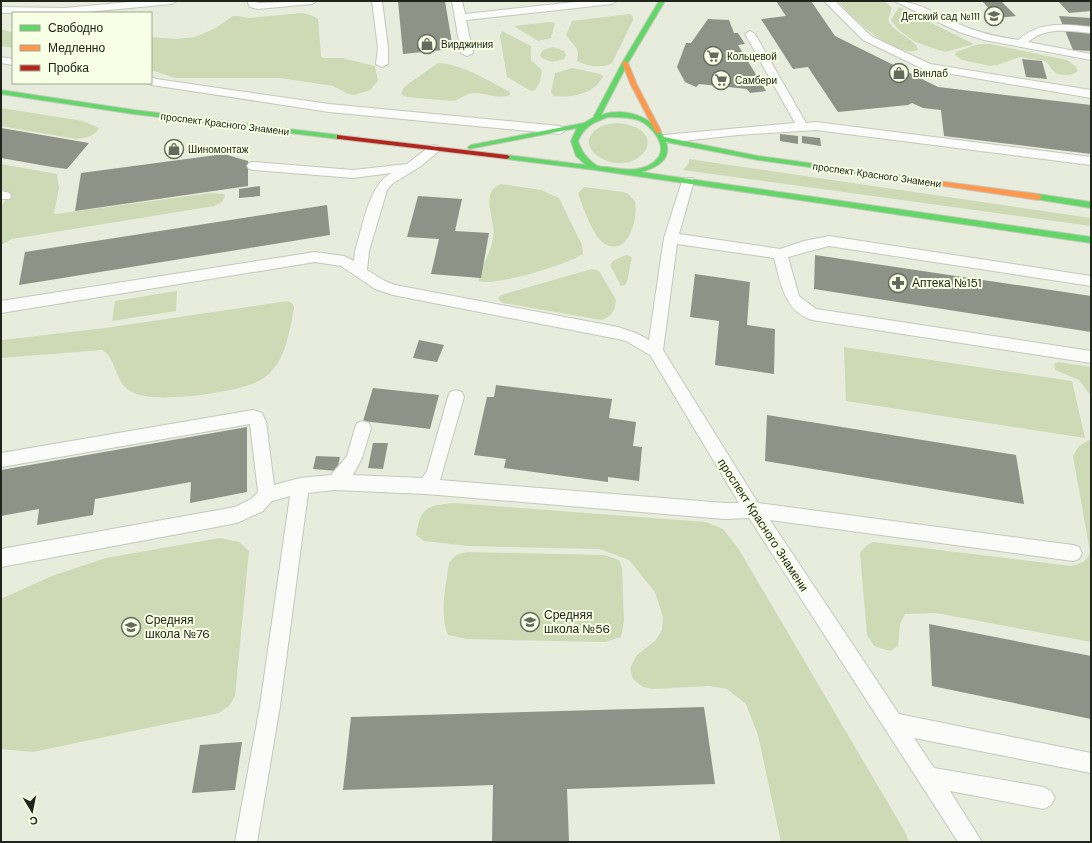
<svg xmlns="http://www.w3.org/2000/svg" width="1092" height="843" viewBox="0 0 1092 843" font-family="'DM Sans',sans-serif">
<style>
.green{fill:#ced9b6}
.building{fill:#8f9287}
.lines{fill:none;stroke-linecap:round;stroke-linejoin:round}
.lane-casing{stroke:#c4c8bc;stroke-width:2}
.fast-casing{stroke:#c4c8bc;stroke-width:2}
.slow-casing{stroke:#c4c8bc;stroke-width:2}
.jam-casing{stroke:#c4c8bc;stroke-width:2}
.lane{fill:#fbfcfa;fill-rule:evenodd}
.fast{fill:#63d668;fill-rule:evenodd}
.slow{fill:#ff974d;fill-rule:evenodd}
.jam{fill:#b3261e;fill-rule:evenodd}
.labels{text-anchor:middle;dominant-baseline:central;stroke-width:4;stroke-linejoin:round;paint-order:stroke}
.far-poi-label{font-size:10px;fill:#21241a;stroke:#f7ffe4;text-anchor:start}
.far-street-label{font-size:10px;fill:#21241a;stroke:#f7ffe4}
.poi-label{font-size:12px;fill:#21241a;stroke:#f7ffe4;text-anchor:start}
.street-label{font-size:12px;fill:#21241a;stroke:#f7ffe4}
</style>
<rect width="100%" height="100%" fill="#e7ecdd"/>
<path class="green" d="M 838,1 L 884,1 L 892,8 L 888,20 C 894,34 916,38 918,50 C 895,59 851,17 838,1 Z
M 899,7 L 974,44 L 945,52 L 915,42 L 899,30 L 891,20 Z
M 303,13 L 313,16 L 318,19 L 321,56 L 323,58 L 342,58 L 375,66 L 378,81 L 370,90 L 354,95 L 348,94 L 333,86 L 280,78 L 175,78 L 151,70 L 151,37 L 175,39 L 195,37 L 214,29 L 233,16 L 238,16 L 249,18 Z
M 629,14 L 633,16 L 633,20 L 612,63 C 603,69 586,66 577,61 C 581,48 573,45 566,35 L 572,21 Z
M 550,22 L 555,23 L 551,38 L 538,41 L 514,26 Z
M 1,29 L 13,33 L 13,48 L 1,46 Z
M 502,31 L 531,46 L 531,60 L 542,70 L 540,82 L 535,90 L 531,91 L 507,77 L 500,36 Z
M 979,44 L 990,44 L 1067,60 L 1075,66 L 1078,71 C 1073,76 1061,76 1056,73 C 1051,70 1049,64 1045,61 L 1020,57 L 997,65 L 990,66 L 962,60 L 955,55 L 956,52 Z
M 553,47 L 564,51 L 566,55 L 564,59 L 552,62 L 542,58 L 540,55 L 543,50 Z
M 438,63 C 460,63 491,82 510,92 L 510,95 C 500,100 484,92 473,93 C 465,94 460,100 452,101 L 407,97 L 401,94 L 404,87 Z
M 573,68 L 600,74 L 603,76 C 595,94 571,98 554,96 L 551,92 L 555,73 Z
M 1,108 L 83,121 L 99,128 C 94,137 85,138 76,139 L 1,126 Z
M 617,123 C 677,129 637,181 599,157 C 592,152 588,147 589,139 C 594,127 605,124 617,123 Z
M 689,159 L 1091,218 L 1091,226 L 683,170 L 689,163 Z
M 1,164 L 57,174 L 59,188 L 54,213 L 56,214 L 211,193 L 224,194 L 225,196 L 222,202 L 214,206 L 12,239 L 1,245 L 1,207 L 10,193 L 1,189 Z
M 501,184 L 541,190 L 559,198 L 582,245 L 583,254 C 568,264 495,287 479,281 L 478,277 C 483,265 491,251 493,238 C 497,222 478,192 501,184 Z
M 584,187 L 623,192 L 628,194 L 635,201 C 638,218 629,257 605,244 C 593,237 582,205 578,193 Z
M 626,255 L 632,257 L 627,282 L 625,285 L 621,286 L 610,265 L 613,261 Z
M 592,269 L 599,271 L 616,300 C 615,310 612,317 601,320 L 503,303 L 498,298 L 501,295 Z
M 177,291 L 176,311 L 112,321 L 115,301 Z
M 288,301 L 293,304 L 294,308 C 291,325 286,355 274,368 C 268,376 259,382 249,385 C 225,393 152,405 130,391 C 114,381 117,359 102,350 L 1,358 L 1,340 L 3,340 L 105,328 Z
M 844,347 L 1072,381 L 1085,438 L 846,401 Z
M 1058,362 L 1091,367 L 1091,396 L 1079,380 L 1055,370 L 1054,364 Z
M 1091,439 L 1091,642 L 936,613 L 905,614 L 900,624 L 898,646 L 890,651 L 874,646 L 867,635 L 860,553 L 866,546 L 873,542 L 1071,566 C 1081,563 1087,562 1090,552 L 1073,456 L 1079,446 Z
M 454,503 L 706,522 L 723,529 L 738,548 L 905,832 L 909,842 L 781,842 L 758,735 L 746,704 L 727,689 L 709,686 L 653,689 L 643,687 L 633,679 L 630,668 L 637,655 L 655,641 L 662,630 L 663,617 L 655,592 L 629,560 L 600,549 L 469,546 L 424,541 L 416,535 C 421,506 427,506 454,503 Z
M 220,538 L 239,542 L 249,551 L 235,696 L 229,706 L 219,713 L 33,752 L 1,749 L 1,599 L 52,576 L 106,558 Z
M 469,552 L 604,555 L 619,560 L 622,568 L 624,621 L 621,637 L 605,642 L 467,639 L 448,635 C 439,614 446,585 449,563 C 454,555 459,553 469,552 Z"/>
<path class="building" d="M 398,1 L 445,1 L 453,49 L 403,54 Z
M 776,1 L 811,1 L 835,36 L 938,87 L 1091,105 L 1091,154 L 944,136 L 941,110 L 923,108 L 912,103 L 908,105 L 838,112 L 808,67 L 793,69 L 761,19 L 786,16 Z
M 982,1 L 1001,1 L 1016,16 L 998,18 Z
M 1058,1 L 1091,1 L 1091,11 L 1069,13 Z
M 1059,16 L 1091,18 L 1091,51 L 1073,50 Z
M 708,19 L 729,20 L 734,33 L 738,33 L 745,44 L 738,45 L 766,91 L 750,93 L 747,89 L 699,84 L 696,87 L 685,82 L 677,67 L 686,43 L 691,43 Z
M 1022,59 L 1042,61 L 1047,79 L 1026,77 Z
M 1,128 L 89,143 L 67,169 L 52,167 L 1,158 Z
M 780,134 L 798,136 L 798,144 L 780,141 Z
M 802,136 L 820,138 L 821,146 L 802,143 Z
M 224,154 L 248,161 L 248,186 L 75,211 L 81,173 Z
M 260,186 L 260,196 L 239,198 L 239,189 Z
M 418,196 L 462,199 L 455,231 L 489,233 L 481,278 L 431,274 L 439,239 L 407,237 Z
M 327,205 L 330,235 L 19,285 L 25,252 Z
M 815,255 L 1091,296 L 1091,332 L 814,289 Z
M 695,274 L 750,282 L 747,325 L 775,329 L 774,374 L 715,365 L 719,321 L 690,317 Z
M 419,340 L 444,345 L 437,362 L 413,358 Z
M 496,385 L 612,399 L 609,418 L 636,422 L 633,446 L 642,447 L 639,481 L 608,477 L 608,482 L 504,468 L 506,459 L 474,455 L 487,397 L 494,397 Z
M 373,388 L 439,395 L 430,429 L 363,421 Z
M 767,415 L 1016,455 L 1024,504 L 765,461 Z
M 247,427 L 247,492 L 190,503 L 191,482 L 95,499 L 93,515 L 37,525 L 39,509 L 1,516 L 1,470 Z
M 373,443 L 388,443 L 383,469 L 368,468 Z
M 316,456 L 340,457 L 337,471 L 313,469 Z
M 929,624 L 1091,656 L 1091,719 L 932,686 Z
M 704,707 L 715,784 L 567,789 L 569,842 L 492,842 L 493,785 L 343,790 L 351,717 Z
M 242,742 L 235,790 L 192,793 L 200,745 Z"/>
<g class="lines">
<defs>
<path id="lane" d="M 140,1 L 177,1 L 172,4 L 77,13 L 1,13 L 1,7 L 65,8 Z
M 247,1 L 257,1 L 258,3 L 317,1 L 312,4 L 258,9 L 250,7 Z
M 372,1 L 382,1 L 388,48 L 388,64 L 382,67 L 376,64 L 378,48 Z
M 452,1 L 462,1 L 465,14 L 584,1 L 617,1 L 612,4 L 466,20 L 473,53 L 467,56 L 461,53 Z
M 824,1 L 835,1 L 871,36 L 930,64 L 1091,90 L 1091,98 L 923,69 L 863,40 Z
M 894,1 C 920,1 943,18 966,27 C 983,34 1000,37 1018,40 C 1039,21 1065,24 1091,27 L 1091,33 C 1070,31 1046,26 1028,42 L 1091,54 L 1091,60 L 984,40 L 959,32 Z
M 750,31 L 755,34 L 806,123 L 816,122 L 1091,157 L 1091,165 L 816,130 L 738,135 L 664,143 L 660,142 L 658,139 L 660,136 L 664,135 L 795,123 L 745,34 Z
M 1,57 L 13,59 L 13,65 L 1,63 Z
M 151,77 L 156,79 L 329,104 L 560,126 L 566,130 L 560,134 L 329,112 L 152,85 L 147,83 L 151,83 Z
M 434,145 L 438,146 L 440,149 L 438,152 L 421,166 L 392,184 L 387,190 L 369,251 L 367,270 L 385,281 L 395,285 L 618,327 L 636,333 L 649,340 L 664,238 L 682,181 L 683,178 L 693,178 L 694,181 L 679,234 L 780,249 L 804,241 L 829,236 L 1091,276 L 1091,286 L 829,246 L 788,257 L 799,296 L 816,309 L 1091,351 L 1091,363 L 812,320 C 784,311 781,283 774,258 L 677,244 L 663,350 L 758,503 L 1073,545 L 1079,547 L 1082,553 L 1079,559 L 1073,561 L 770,520 L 899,714 L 1091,753 L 1091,773 L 914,738 L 934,768 L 1044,787 L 1051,791 L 1055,798 L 1051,805 L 1044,809 L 950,791 L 982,842 L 958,842 L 749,518 L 725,519 L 426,494 L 335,490 L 308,493 L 280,706 L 257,842 L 235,842 L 260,706 L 290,496 L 272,501 L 263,511 L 237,523 L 1,567 L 1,549 L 235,507 L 251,499 L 258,492 L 250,424 L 1,467 L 1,453 L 253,410 L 262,413 L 266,422 L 274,485 L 300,478 L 331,475 L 347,456 L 355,428 L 357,423 L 363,421 L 369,423 L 371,428 L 362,458 L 353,475 L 422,478 L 427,471 L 448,397 L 450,392 L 456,390 L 462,392 L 464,397 L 440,480 L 725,503 L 739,503 L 650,355 L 626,341 L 618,339 L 393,295 L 375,289 L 341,266 L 315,262 L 1,313 L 1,301 L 315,252 L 344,256 L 354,261 L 355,251 C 363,227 368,186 391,173 L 353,178 L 253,170 L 249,169 L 247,166 L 249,163 L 253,162 L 353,170 L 407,164 L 430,146 Z
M 1,191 L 10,193 L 11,196 L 10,199 L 1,199 Z"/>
<path id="fast" d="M 659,1 L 665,1 L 628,63 L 601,115 C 624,107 652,116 664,137 L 758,156 L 903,176 L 907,178 L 903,180 L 758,160 L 666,142 C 672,160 656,168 641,172 L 1091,237 L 1091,243 L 595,170 L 507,159 L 504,157 L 507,155 L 586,165 L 576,156 L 571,141 L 577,128 L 469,149 L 468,147 L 471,145 L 584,123 L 594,117 L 594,116 L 622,63 ZM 608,117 C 619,117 628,117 638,120 C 651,125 669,146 657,159 C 645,173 623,170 608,167 C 604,167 599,167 596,165 C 586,158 582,152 578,141 C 585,126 592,123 608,117 Z
M 1,90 L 134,110 L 339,135 L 342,137 L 339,139 L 134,114 L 1,94 Z
M 1038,194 L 1091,202 L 1091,208 L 1035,199 L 1035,195 Z"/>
<path id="slow" d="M 625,61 L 628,63 L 637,85 L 661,131 L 660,133 L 656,133 L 655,131 L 631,85 L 622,63 Z
M 900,176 L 1038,194 L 1042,197 L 1038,200 L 903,180 L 900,180 Z"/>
<path id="jam" d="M 337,135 L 507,155 L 510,157 L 507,159 L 339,139 L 337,139 Z"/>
</defs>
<use href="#lane" class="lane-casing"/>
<use href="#fast" class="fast-casing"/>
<use href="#slow" class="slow-casing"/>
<use href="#jam" class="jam-casing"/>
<use href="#lane" class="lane"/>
<use href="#fast" class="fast"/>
<use href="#slow" class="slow"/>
<use href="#jam" class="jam"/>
</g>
<defs>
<symbol id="school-ring" viewBox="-11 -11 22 22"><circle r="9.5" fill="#f7ffe4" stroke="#666a5e" stroke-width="1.5"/><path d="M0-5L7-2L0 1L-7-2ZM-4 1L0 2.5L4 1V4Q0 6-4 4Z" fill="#666a5e"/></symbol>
<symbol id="shop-ring" viewBox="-11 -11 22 22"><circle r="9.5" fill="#f7ffe4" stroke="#666a5e" stroke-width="1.5"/><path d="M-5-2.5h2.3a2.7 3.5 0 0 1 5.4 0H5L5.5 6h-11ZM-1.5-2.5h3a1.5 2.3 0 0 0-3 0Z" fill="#666a5e"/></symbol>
<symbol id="supermarket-ring" viewBox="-11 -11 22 22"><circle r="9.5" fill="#f7ffe4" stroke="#666a5e" stroke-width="1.5"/><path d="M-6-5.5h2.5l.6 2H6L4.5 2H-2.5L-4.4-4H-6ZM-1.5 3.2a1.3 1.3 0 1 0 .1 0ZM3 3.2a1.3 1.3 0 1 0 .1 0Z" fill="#666a5e"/></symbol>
<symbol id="pharmacy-ring" viewBox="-11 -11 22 22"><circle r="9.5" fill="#f7ffe4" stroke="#666a5e" stroke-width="1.5"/><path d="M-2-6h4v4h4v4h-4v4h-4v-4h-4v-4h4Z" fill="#666a5e"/></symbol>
</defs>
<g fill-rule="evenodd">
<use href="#school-ring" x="983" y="5" width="22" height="22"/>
<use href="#shop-ring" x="416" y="33" width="22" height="22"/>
<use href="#supermarket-ring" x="702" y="45" width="22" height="22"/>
<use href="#shop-ring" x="888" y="62" width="22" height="22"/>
<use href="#supermarket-ring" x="710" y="69" width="22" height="22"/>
<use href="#shop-ring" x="163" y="138" width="22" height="22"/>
<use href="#pharmacy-ring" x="887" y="272" width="22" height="22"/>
<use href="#school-ring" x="519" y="611" width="22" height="22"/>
<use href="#school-ring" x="120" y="616" width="22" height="22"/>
</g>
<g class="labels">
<g class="far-poi-label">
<text x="980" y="16" text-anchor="end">Детский сад №111</text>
<text x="441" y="44">Вирджиния</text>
<text x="727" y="56">Кольцевой</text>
<text x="913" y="73">Винлаб</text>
<text x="735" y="80">Самбери</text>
<text x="188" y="149">Шиномонтаж</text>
</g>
<g class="far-street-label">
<text transform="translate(225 124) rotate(7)">проспект Красного Знамени</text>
<text transform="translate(877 175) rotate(8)">проспект Красного Знамени</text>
</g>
<g class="poi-label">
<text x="912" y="283">Аптека №151</text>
<text x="544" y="615">Средняя<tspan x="544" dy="14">школа №56</tspan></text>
<text x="145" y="620">Средняя<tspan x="145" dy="14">школа №76</tspan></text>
</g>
<g class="street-label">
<text transform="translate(763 525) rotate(57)">проспект Красного Знамени</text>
</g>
</g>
<rect width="1092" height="843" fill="none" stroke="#21241a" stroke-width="4"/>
<rect x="12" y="12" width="140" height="72" fill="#f7ffe4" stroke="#a1a793"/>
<rect x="20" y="25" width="20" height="6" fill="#63d668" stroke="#a1a793"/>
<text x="48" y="32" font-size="12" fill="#21241a">Свободно</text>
<rect x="20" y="45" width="20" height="6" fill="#ff974d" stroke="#a1a793"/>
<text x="48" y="52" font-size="12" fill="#21241a">Медленно</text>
<rect x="20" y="65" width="20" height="6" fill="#b3261e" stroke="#a1a793"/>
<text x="48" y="72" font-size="12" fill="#21241a">Пробка</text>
<g transform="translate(32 811) rotate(170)" stroke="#f7ffe4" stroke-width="3" paint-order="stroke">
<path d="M0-3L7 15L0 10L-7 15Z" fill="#21241a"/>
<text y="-6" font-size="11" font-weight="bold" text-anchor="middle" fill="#21241a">С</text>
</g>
</svg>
